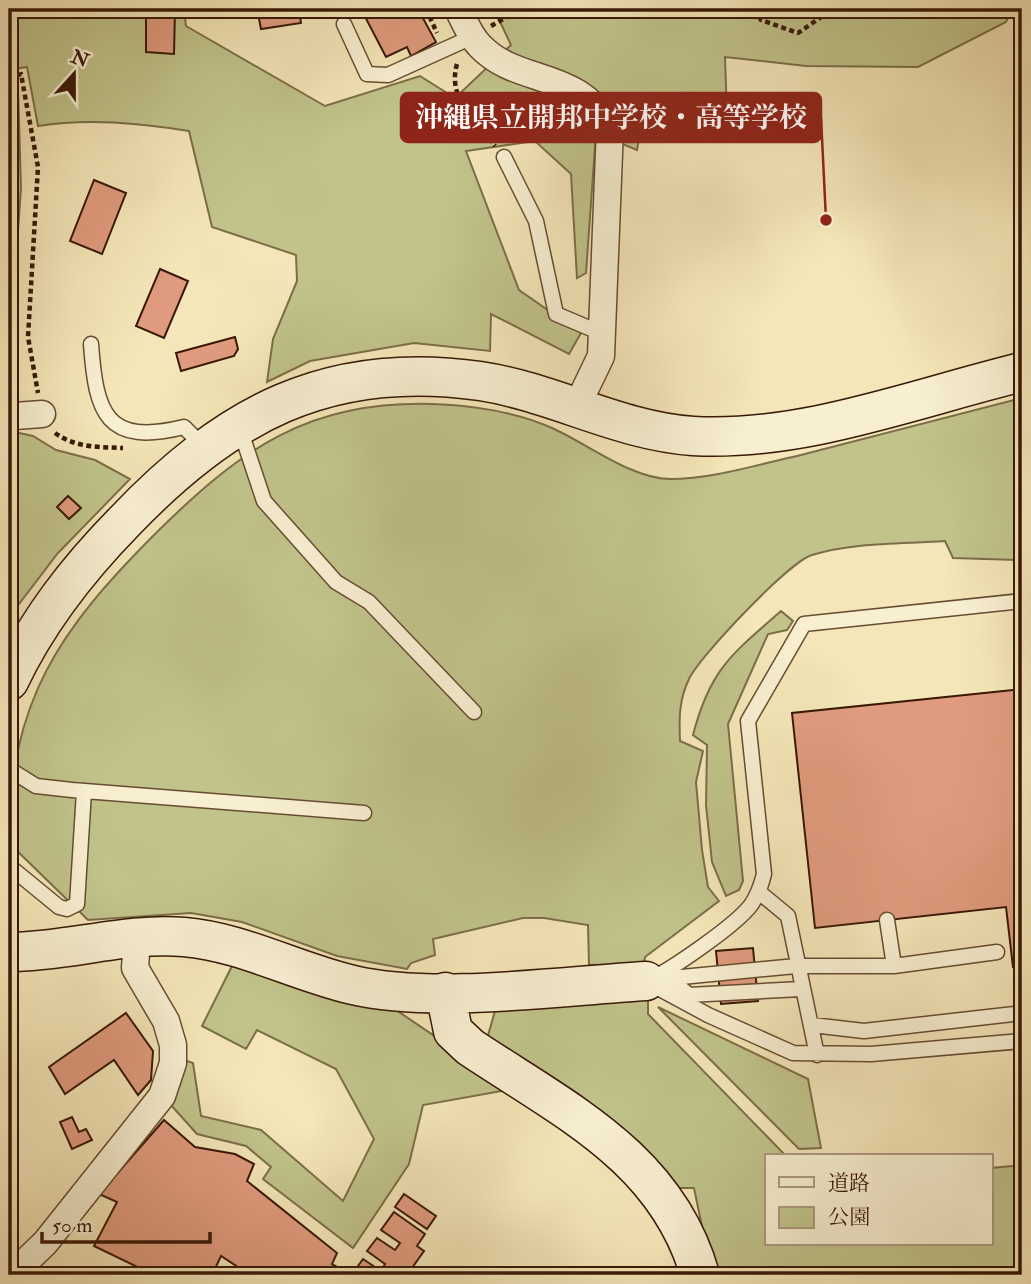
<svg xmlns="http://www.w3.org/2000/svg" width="1031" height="1284" viewBox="0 0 1031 1284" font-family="'IM FELL Double Pica','Noto Serif JP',serif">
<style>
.green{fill:#c1c38b;stroke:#7c6e48;stroke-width:2}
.building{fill:#e09b7e;stroke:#381806;stroke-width:2}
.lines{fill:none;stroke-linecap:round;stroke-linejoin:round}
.lane-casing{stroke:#674c32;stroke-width:17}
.street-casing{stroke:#674c32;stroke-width:29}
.secondary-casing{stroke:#381806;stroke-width:41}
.path{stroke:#381806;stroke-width:4.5;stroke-dasharray:5 3.5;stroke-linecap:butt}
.lane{stroke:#f8efd1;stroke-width:14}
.street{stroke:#f8efd1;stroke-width:26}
.secondary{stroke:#f8efd1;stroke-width:38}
.leader{fill:none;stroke:#8f2418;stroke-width:2.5}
.callout-dot{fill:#8f2418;stroke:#f8efd1;stroke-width:2.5}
.callout{fill:#8f2418;stroke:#8f2418;stroke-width:2.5}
.callout-label{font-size:28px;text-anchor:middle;font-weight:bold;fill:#fff}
</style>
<rect width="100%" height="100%" fill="#f4e6b8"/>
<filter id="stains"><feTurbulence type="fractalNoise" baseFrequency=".00286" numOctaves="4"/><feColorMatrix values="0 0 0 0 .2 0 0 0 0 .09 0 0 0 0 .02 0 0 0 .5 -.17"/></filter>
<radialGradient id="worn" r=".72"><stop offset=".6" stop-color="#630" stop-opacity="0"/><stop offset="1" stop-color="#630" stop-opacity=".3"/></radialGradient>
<path class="green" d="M 9,9 L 184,9 L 186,26 L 325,106 L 420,76 L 455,98 L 511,45 L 494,9 L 1012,9 L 1006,22 L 918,67 L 806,66 L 725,57 L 727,115 L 645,103 L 637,150 L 596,133 L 586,273 L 577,278 L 571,174 L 535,141 L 466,151 L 519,290 L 581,333 L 569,354 L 491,314 L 490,351 L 414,343 L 310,361 L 267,382 L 273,339 L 297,281 L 296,255 L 212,227 L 189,131 C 139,123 88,118 38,126 L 27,67 L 9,70 Z
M 11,88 L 18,89 L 21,188 L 9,358 Z
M 1022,398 L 1022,560 L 953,558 L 945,541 C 902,544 854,542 812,555 C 790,561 699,657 689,679 C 679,700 679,717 680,741 L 703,751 L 696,782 L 702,850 L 708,887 L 719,901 L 645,957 L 644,964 L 589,965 L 588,925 L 544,918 L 523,918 L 433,939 L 435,955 L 411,963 L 407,969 L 337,956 L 242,922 L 191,913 L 88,920 L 9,843 C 9,701 59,630 156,533 C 241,449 307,401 432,404 C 471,405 517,412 552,428 C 586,443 632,479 670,479 C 712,479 756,465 797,456 C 872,437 947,418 1022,398 Z
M 9,427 L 10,431 L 33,436 L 56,450 L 95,460 L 130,479 L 58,553 L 19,604 L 9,599 Z
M 781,611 L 793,621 L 787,630 L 768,634 L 728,724 L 743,881 L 739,890 L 726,896 L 712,862 L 706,805 L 707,745 L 693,735 C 710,669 732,654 781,611 Z
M 232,966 L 396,1010 L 513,1089 L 423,1105 L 409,1164 L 353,1248 L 263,1179 L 271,1167 L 246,1146 L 197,1134 L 170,1104 L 184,1060 L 193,1063 L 201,1116 L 261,1130 L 343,1201 L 374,1139 L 336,1069 L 257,1030 L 246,1049 L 202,1026 Z
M 648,999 L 648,1014 L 786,1156 L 767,1156 L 767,1244 L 991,1244 L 991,1168 L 1022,1165 L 1022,1275 L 712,1275 L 694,1188 L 674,1188 L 487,1039 L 495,1011 Z
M 658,1007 L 808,1079 L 821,1148 L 799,1149 Z"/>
<path class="building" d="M 146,9 L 175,9 L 174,54 L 146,52 Z
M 257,9 L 299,9 L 301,23 L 261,29 Z
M 361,9 L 418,9 L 436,42 L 411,56 L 407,47 L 386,57 Z
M 94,180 L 126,193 L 102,254 L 70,241 Z
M 160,269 L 188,281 L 164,338 L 136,326 Z
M 235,337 L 238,349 L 234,356 L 181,371 L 176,353 Z
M 68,496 L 81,508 L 69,519 L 57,507 Z
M 1022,689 L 1022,965 L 1013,967 L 1006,907 L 815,928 L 792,713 Z
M 753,948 L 758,1001 L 721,1004 L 716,951 Z
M 126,1013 L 153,1051 L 151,1080 L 138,1095 L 114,1060 L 65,1094 L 49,1067 Z
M 72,1117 L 79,1132 L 86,1129 L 92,1140 L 72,1149 L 60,1122 Z
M 164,1120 L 195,1147 L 235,1154 L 254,1164 L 247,1181 L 337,1253 L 332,1264 L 341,1269 L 336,1275 L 250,1275 L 221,1256 L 212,1275 L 154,1275 L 94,1246 L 117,1202 L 99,1194 Z
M 404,1194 L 436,1216 L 427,1229 L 395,1207 Z
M 394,1212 L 425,1234 L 417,1246 L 424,1251 L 407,1275 L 356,1275 L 353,1273 L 363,1259 L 381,1271 L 385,1264 L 367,1251 L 377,1238 L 395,1250 L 400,1243 L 381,1230 Z"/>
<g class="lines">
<defs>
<path id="lane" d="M 344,24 L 367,74 L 388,75 L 472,37
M 504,157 L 536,221 L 556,314 L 601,333
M 91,344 C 96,414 106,446 184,427 L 203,446
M 240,429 L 264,501 L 336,582 L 369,602 L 474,712
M 9,769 L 36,786 L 72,790 L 364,813
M 9,866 L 59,907 L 67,909 L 77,904 L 84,791
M 759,892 L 788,916 L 817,1055
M 887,920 L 894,966
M 669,978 L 689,995 L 801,989
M 661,979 L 796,966 L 894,966 L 997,952
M 647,981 C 671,970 736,925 751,905 C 758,895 761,886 764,874 L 748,721 L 804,624 L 1022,601
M 647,982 L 708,1015 L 793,1053 L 871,1054 L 1022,1041
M 812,1025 L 864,1031 L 1022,1013"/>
<path id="street" d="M 458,9 C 464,21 470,36 480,46 C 518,86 577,68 610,128 L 601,356 L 577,406
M 15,416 L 42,414
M 9,1270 L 21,1266 L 45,1243 L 162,1096 L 173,1063 L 173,1045 L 166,1021 L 135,968 L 137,938"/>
<path id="secondary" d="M 9,681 C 38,620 77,570 124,522 C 226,415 327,359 480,381 C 553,392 619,431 693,436 C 804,442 915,398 1022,372
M 9,952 C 67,952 126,932 184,937 C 243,942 296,972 353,985 C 435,1004 560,986 646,981
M 445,992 L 453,1031 L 470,1047 C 564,1110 667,1158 700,1275"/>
</defs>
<use href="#lane" class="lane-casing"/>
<use href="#street" class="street-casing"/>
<use href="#secondary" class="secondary-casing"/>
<path class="path" d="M 426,9 L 437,33
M 755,9 L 761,20 L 798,33 L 824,15 L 843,15 L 853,9
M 491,26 L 521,9
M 457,64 C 447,98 475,121 495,146
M 9,79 L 21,74 L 38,167 L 28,337 L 38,393
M 55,433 C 76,448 99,447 123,448
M 9,1005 L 9,1011"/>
<use href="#lane" class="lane"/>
<use href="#street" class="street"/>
<use href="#secondary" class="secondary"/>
</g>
<path class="leader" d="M826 220L821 117"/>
<circle class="callout-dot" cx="826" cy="220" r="7"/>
<rect class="callout" x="401" y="93" width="420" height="49" rx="7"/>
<g class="callout-label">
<text x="611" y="127">沖縄県立開邦中学校・高等学校</text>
</g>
<rect width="1031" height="1284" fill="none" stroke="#f4e6b8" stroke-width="35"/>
<rect x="10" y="10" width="1010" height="1263" fill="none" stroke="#381806" stroke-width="3.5"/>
<rect x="18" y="18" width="996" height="1249" fill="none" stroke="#381806" stroke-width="2"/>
<rect x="765" y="1154" width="228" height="91" fill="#f8efd1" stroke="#ab9980" stroke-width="2"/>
<rect x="779" y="1177" width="35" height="10" fill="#f8efd1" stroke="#ab9980" stroke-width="2"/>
<text x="828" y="1190" font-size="21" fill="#381806">道路</text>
<rect x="779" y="1207" width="35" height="21" fill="#c1c38b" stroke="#ab9980" stroke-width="2"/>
<text x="828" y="1224" font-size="21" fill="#381806">公園</text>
<g transform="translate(74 74) rotate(21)" stroke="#f8efd1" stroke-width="5" paint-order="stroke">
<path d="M0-5L12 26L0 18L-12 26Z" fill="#381806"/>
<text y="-10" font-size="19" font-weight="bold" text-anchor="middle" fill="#381806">N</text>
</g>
<path d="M42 1232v10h168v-10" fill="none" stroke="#381806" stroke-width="3.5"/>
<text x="52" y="1232" font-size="21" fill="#381806" stroke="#f8efd1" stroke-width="5" paint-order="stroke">50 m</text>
<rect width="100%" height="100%" filter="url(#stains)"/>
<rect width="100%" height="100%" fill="url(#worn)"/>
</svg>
